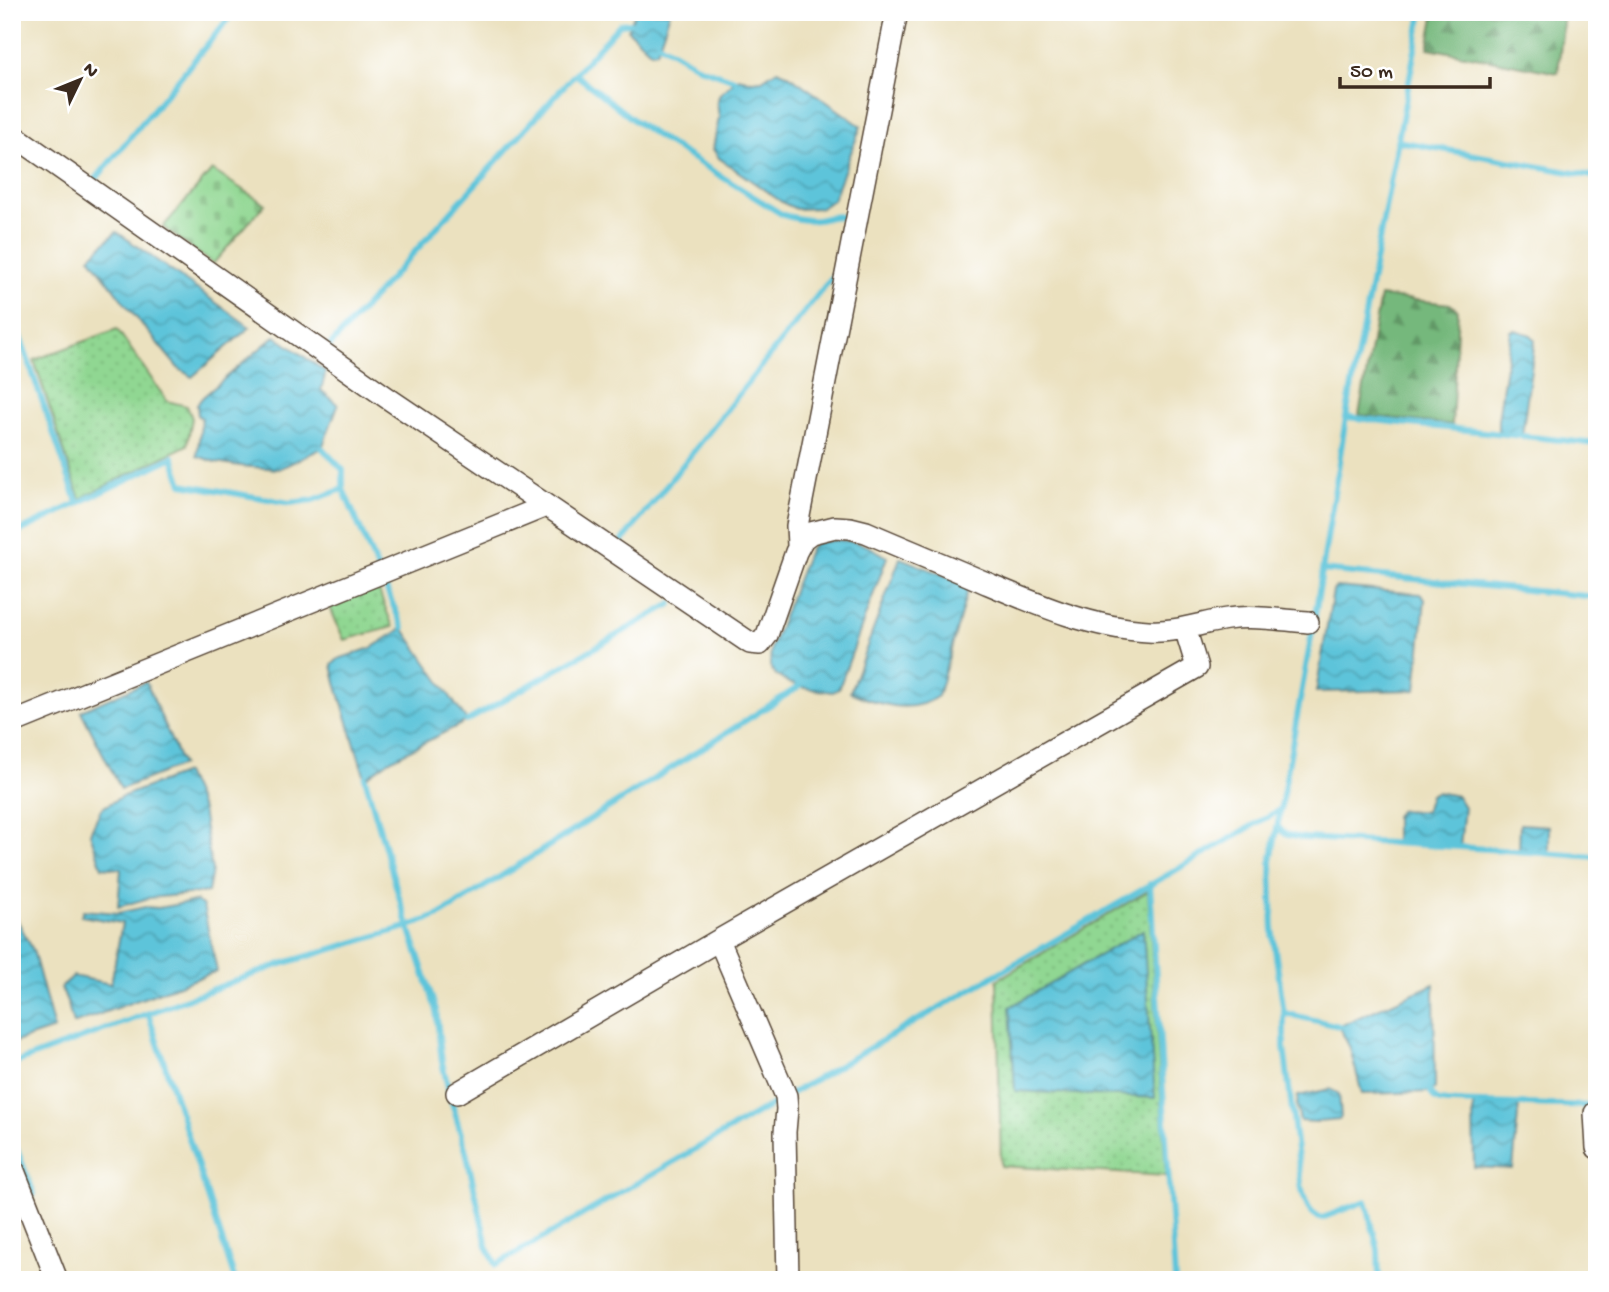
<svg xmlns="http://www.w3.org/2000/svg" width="1609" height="1292" viewBox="0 0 1609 1292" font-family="'Gochi Hand',sans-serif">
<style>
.grass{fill:url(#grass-dots);stroke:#668058;stroke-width:2}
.forest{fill:url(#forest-firs);stroke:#58714d;stroke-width:2}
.cemetery{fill:url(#cemetery-stones);stroke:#668058;stroke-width:2}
.water{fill:url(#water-waves);stroke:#4c777c;stroke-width:2}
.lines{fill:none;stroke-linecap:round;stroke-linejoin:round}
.stream{stroke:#5dc4da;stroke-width:6}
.street-casing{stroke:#554536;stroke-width:24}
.street{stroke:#fff;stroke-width:21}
</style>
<defs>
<pattern id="grass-dots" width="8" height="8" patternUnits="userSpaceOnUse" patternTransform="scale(1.75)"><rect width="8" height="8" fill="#90d792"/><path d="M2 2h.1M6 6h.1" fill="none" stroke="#7db97d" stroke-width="1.8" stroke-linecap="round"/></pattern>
<pattern id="forest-firs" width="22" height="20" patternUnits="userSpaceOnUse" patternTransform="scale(1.75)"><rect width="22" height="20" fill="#74b87c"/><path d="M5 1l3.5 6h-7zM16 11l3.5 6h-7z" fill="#609665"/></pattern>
<pattern id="cemetery-stones" width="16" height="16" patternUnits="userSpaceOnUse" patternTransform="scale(1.75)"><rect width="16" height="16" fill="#90d792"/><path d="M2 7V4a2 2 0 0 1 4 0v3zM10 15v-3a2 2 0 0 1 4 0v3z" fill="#7db97d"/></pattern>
<pattern id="water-waves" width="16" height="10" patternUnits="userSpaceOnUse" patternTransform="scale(1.75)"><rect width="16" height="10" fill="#5dc4da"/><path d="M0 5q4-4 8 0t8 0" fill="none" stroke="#4e9fb0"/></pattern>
</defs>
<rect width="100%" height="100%" fill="#fff"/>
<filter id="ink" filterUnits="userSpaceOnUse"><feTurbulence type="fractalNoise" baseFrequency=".0143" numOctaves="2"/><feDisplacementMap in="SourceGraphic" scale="14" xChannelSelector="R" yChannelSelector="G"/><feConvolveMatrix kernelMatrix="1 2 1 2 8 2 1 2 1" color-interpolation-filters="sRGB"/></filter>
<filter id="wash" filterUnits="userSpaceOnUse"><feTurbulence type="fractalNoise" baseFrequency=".00686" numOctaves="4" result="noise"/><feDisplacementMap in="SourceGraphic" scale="28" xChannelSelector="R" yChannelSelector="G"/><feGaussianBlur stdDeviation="1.57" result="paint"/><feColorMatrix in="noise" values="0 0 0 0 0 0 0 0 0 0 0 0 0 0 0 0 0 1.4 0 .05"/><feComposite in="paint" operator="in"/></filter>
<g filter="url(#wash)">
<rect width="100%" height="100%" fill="#ebe1bf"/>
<path class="grass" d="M 117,329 L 167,401 L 187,406 L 192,418 L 187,445 L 80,499 L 34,360 Z
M 376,584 L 393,627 L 344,640 L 329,605 Z
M 1148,891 L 1166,1176 L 1001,1166 L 997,980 Z"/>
<path class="forest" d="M 1435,12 L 1564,12 L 1558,73 L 1428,48 Z
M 1380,296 L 1450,304 L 1458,310 L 1452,425 L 1359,415 Z"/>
<path class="cemetery" d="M 212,170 L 265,204 L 213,264 L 163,227 Z"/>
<path class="water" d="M 635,12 L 670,12 L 657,51 L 651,52 L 628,30 Z
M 777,70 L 787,74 L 861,126 L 833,200 L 820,208 L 796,209 L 783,203 L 719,158 L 713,149 L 719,117 L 717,102 L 720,94 L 735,80 L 740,78 L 752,81 L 762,80 Z
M 116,232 L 117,232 L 250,327 L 192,377 L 178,368 L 129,309 L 90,257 Z
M 1515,330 L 1531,335 L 1535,340 L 1522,436 L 1498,433 L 1498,420 L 1511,331 Z
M 275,336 L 326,372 L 321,390 L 338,405 L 322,448 L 279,469 L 240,466 L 216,462 L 197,456 L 202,418 L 198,416 L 197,404 L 203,397 Z
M 837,540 C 860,542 867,544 887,557 L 839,688 L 833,692 L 805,688 L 787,682 L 775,674 L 770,666 L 771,648 L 809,550 L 816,543 Z
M 900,558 L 969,585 L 938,696 C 911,716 877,704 850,692 Z
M 1336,587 L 1420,594 L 1425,599 L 1416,690 L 1316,692 L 1333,591 Z
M 403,628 L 467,721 L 390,760 L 365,778 L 336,683 L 332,665 L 338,659 L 371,648 Z
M 146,682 L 182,765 L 121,789 L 81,711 Z
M 185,773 L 202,810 L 212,871 L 208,892 L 149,898 L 118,907 L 121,869 L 102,867 L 90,833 L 101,809 L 121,797 Z
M 1436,792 L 1457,796 L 1464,807 L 1460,847 L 1395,843 L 1395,816 L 1400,810 L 1425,812 L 1430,795 Z
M 1520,824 L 1549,826 L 1549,854 L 1519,852 Z
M 196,901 L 203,906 L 217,971 L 73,1024 L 68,1004 L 61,988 L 73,976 L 111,984 L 122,923 L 81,916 L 83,910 L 118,913 L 145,907 L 158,908 Z
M 12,910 L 33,950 L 54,1029 L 12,1043 Z
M 1143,930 L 1155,1098 L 1015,1091 L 1010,1007 Z
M 1434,984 L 1435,1088 L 1431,1092 L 1362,1094 L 1350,1048 L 1339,1026 Z
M 1330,1089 L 1339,1094 L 1341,1117 L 1339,1120 L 1317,1122 L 1300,1121 L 1297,1106 L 1298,1096 Z
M 1473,1103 L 1519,1104 L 1513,1169 L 1474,1167 Z"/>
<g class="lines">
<path class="stream" d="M 658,43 L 700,68 L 735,80
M 575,74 L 635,121 L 655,135 L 783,215 C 794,218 805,221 817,220 C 829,219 838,211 848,222 L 848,224
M 1397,141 L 1597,177
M 95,180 L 234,12
M 12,314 L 78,504
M 328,348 L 620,24 L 630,23
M 1346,417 L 1597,444
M 322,448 L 343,470 L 343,489 L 403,628
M 12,535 L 173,457 L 182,484 L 290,503 L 313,500 L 343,489
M 620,544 L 836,272 L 838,268
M 1322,570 L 1597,597
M 467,721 L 671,604
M 365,778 L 400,900 L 436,1010 L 442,1062 L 450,1096 L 466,1151 L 487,1246 L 496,1265 L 1281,809
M 1278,827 C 1286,836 1293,837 1305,838 L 1460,847 L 1597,857
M 1150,884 L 1175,1280
M 148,1013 L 235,1280
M 1284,1013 L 1339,1026
M 12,1064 L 281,964 L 410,926 L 440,915 L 800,686
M 1431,1092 C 1435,1101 1439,1101 1447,1102 L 1596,1106
M 12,1137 L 34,1194
M 1379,1280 L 1378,1250 L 1366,1201 L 1322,1218 C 1309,1215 1306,1203 1302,1190 L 1284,1047 L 1284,1013 L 1273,935 L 1271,862 L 1315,616 L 1346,417 L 1422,12"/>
</g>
</g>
<g filter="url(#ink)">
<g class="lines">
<defs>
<path id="street" d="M 12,134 L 386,397 L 750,643 L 760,644 L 767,635 L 796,552 L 803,539 L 811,533 L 835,527 L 850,528 L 866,532 C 905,549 945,565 984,582 C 1036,604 1091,628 1148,631 C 1175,633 1201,623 1227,619 C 1253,615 1281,620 1308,622
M 798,545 L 797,526 L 897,12
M 12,723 L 546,506
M 719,940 L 786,1096 L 787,1109 L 785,1132 L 788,1280
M 457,1093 L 719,940 L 1197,667 L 1185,628
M 1595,1113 L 1597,1148
M 12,1166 L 57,1280"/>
</defs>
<use href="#street" class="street-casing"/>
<use href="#street" class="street"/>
</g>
</g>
<rect width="1609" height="1292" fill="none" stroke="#fff" stroke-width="42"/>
<g transform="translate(80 80) rotate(47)" stroke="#ffffff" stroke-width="5" paint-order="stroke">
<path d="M0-5L12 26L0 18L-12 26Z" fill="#3b2a1e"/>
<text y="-10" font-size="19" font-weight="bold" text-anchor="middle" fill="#3b2a1e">N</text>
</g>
<path d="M1340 77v10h150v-10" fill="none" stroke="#3b2a1e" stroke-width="3.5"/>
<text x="1350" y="77" font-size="21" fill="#3b2a1e" stroke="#ffffff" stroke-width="5" paint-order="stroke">50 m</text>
</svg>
